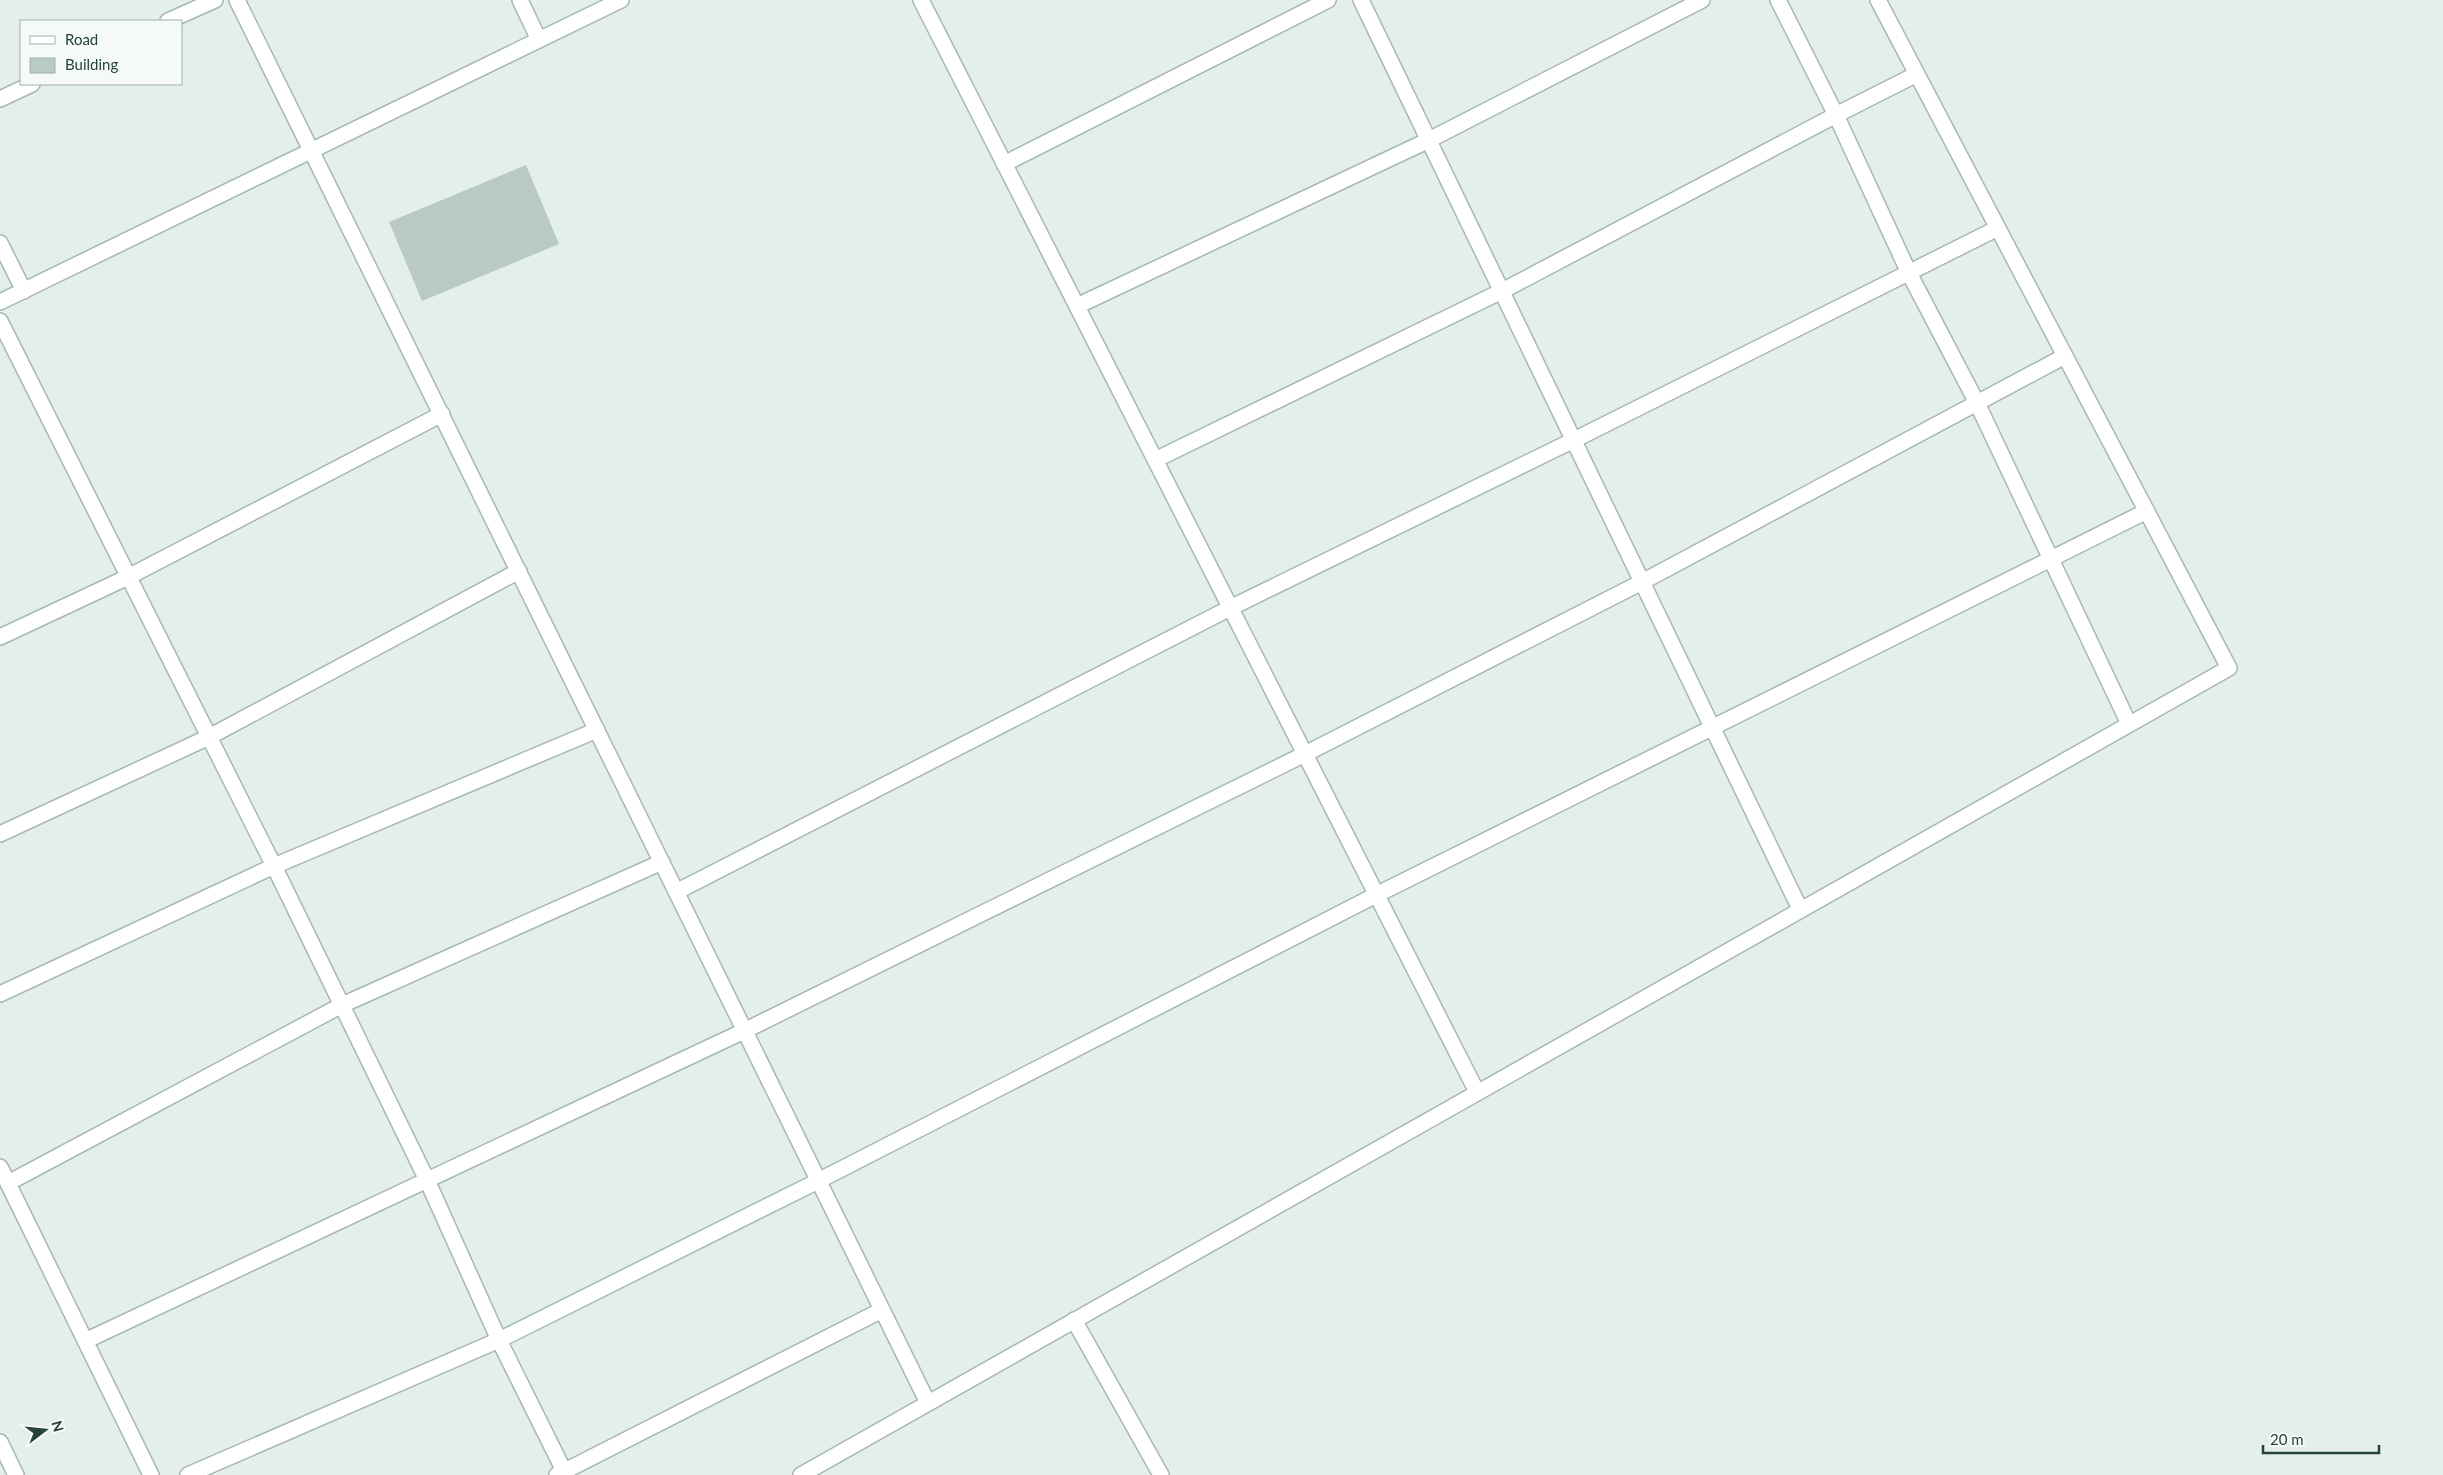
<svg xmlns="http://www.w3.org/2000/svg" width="2443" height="1475" viewBox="0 0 2443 1475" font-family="Lato,sans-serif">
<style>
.building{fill:#b9cac3}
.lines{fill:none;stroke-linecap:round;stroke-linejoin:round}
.street-casing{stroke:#a6b8b2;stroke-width:18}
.secondary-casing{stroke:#a1bbb3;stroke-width:18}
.street{stroke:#fff;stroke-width:15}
.secondary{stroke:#fff;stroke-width:15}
</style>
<rect width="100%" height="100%" fill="#e4efea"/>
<path class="building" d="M 526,165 L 559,244 L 422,301 L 389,222 Z"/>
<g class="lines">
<defs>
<path id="street" d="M 237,0 L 928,1403
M 520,0 L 539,40
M 921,0 L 1477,1092
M 1361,0 L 1800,909
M 1778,0 L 1836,115 L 1909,273 L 1977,403 L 2129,724
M 168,21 L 215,0
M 0,99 L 32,84
M 1004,164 L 1328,0
M 0,243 L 24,291
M 0,302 L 621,0
M 1077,306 L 1429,140 L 1702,0
M 0,321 L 274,866 L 427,1180 L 499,1340 L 564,1471
M 1155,460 L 1502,291 L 1836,115 L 1917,74
M 0,637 L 128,577 L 442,414
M 0,834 L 209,737 L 519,571
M 676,892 L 1230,608 L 1574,440 L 1998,228
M 0,994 L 274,866 L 597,730
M 0,1167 L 151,1475
M 8,1183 L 342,1005 L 662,862
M 1074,1320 L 1161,1475
M 85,1341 L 744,1031 L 1305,754 L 1642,582 L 2065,356
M 188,1475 L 499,1340 L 818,1181 L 1376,895 L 2147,511
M 557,1475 L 882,1310
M 801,1475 L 2229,668 L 1878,0"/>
<path id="secondary" d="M 0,1442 L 16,1475"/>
</defs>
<use href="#street" class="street-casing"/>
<use href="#secondary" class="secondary-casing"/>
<use href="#street" class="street"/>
<use href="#secondary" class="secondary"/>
</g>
<rect x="20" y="20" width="162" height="65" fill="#f5faf8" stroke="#a1b0ac"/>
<rect x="30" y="36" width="25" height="8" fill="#ffffff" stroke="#a1b0ac"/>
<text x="65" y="45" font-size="15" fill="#22423b">Road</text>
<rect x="30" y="58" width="25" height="15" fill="#b9cac3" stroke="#a1b0ac"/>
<text x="65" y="70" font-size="15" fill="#22423b">Building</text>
<g transform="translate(45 1430) rotate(74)" stroke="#f5faf8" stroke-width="4" paint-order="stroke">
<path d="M0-4L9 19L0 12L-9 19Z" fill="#22423b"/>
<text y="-8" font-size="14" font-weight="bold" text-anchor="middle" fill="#22423b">N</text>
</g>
<path d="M2263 1445v8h116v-8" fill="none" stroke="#22423b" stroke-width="2.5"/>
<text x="2270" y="1445" font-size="15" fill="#22423b" stroke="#f5faf8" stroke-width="4" paint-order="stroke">20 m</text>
</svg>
